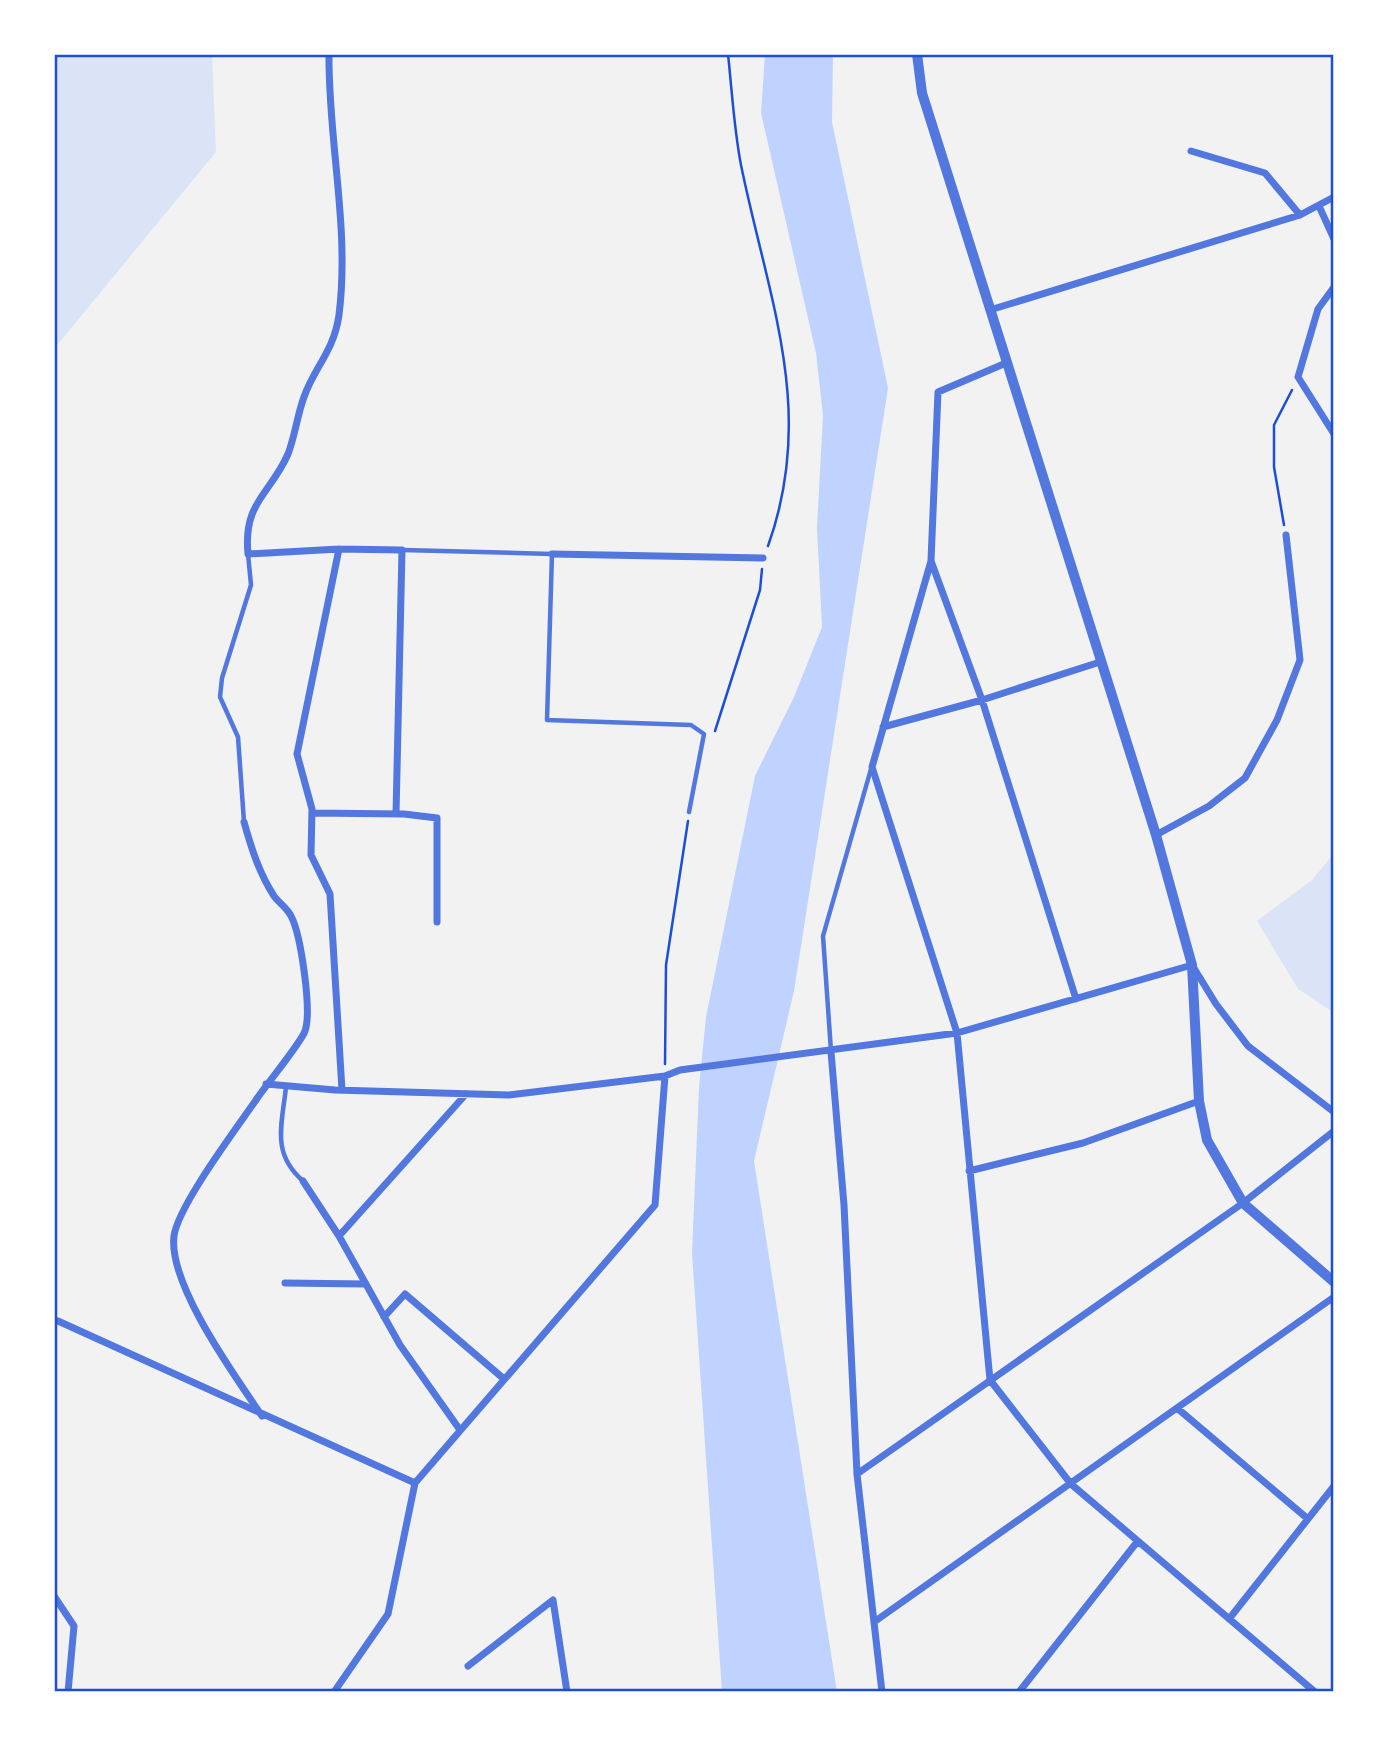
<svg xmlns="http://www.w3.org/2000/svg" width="1388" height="1746" viewBox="0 0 1388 1746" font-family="'IBM Plex Sans',sans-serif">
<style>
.green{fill:#dbe4f7}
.water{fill:#bfd3fe}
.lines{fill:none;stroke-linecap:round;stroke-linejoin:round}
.path{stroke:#1d4ed8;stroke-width:2.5}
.service{stroke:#5277de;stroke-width:4.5}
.minor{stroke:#5277de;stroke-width:7}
.tertiary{stroke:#5277de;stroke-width:10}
.neatline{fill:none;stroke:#1d4ed8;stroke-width:2.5}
</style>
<rect width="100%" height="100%" fill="#f2f2f2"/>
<path class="green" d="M 54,54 L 212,54 L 216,152 L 54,349 Z
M 1334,853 L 1334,1013 L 1298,989 L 1257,921 L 1312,880 Z"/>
<path class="water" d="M 765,54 L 833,54 L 832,122 L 888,388 L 794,991 L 754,1161 L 837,1692 L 722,1692 L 692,1253 L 699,1087 L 706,1017 L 755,776 L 794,697 L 822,627 L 817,528 L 823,415 L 816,353 L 761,113 Z"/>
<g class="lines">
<path class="path" d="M 728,54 C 732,91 734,129 741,165 C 768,298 817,410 768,546
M 1284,525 L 1274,467 L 1274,425 L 1292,390
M 715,731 L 760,590 L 762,569
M 665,1064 L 666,965 L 688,821"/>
<path class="service" d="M 403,550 L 552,554 L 547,720 L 691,725 L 704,734 L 689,812
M 244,822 L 238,737 L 220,697 L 222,678 L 251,585 L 248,554
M 831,1051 L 823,936 L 871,769
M 286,1087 C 282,1125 271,1153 303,1181"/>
<path class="minor" d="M 329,54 C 328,141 350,227 339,315 C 334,351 314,368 304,397 C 297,416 295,436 288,454 C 270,495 243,502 248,554 L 339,549 L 402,550 L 396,814
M 1191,151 L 1265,173 L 1300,215
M 1319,206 L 1334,239
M 1334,287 L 1318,309 L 1298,377 L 1334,434
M 990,310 L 1300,215 L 1334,197
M 1006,363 L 938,392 L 931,561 L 872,767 L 957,1033 L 990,1380 L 1071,1484 L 1315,1692
M 339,549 L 297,754 L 312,809 L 311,855 L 330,894 L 342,1090
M 552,554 L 763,558
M 931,561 L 982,700 L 1076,999
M 883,727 L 982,700 L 1100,662
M 312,813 L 404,814 L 437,818 L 437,922
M 244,822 C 251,847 259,873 274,896 C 279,903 287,908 291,916 C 301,935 312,1011 305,1031 C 301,1043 265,1086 256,1100 C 236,1129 178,1206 174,1236 C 168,1284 235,1376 262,1416
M 1156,835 L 1209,806 L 1245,778 L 1277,720 L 1300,660 L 1286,535
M 831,1052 L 844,1205 L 857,1474 L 882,1692
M 266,1084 L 335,1090 L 509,1095 L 665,1076 L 680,1070 L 957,1033 L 1192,965 L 1216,1004 L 1248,1046 L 1334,1112
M 969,1171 L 1083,1143 L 1199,1101
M 303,1181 L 339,1236 L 400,1345 L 460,1430
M 339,1236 L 466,1094
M 285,1283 L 366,1284
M 384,1317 L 405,1294 L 504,1379
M 58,1321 L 415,1483
M 1177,1408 L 1308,1519
M 857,1474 L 1243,1203 L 1334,1131
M 54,1596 L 74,1626 L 68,1692
M 1229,1619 L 1334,1486
M 874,1622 L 1334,1297
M 468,1666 L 553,1600 L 567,1692
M 334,1692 L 388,1614 L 415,1483 L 655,1205 L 665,1076
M 1019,1692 L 1137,1542"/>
<path class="tertiary" d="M 917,54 L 922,93 L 1156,835 L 1192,965 L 1199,1101 L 1207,1140 L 1243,1203 L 1334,1282"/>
</g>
<rect width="1388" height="1746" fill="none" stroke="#ffffff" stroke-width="112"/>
<rect x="56" y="56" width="1276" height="1634" class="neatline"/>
</svg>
